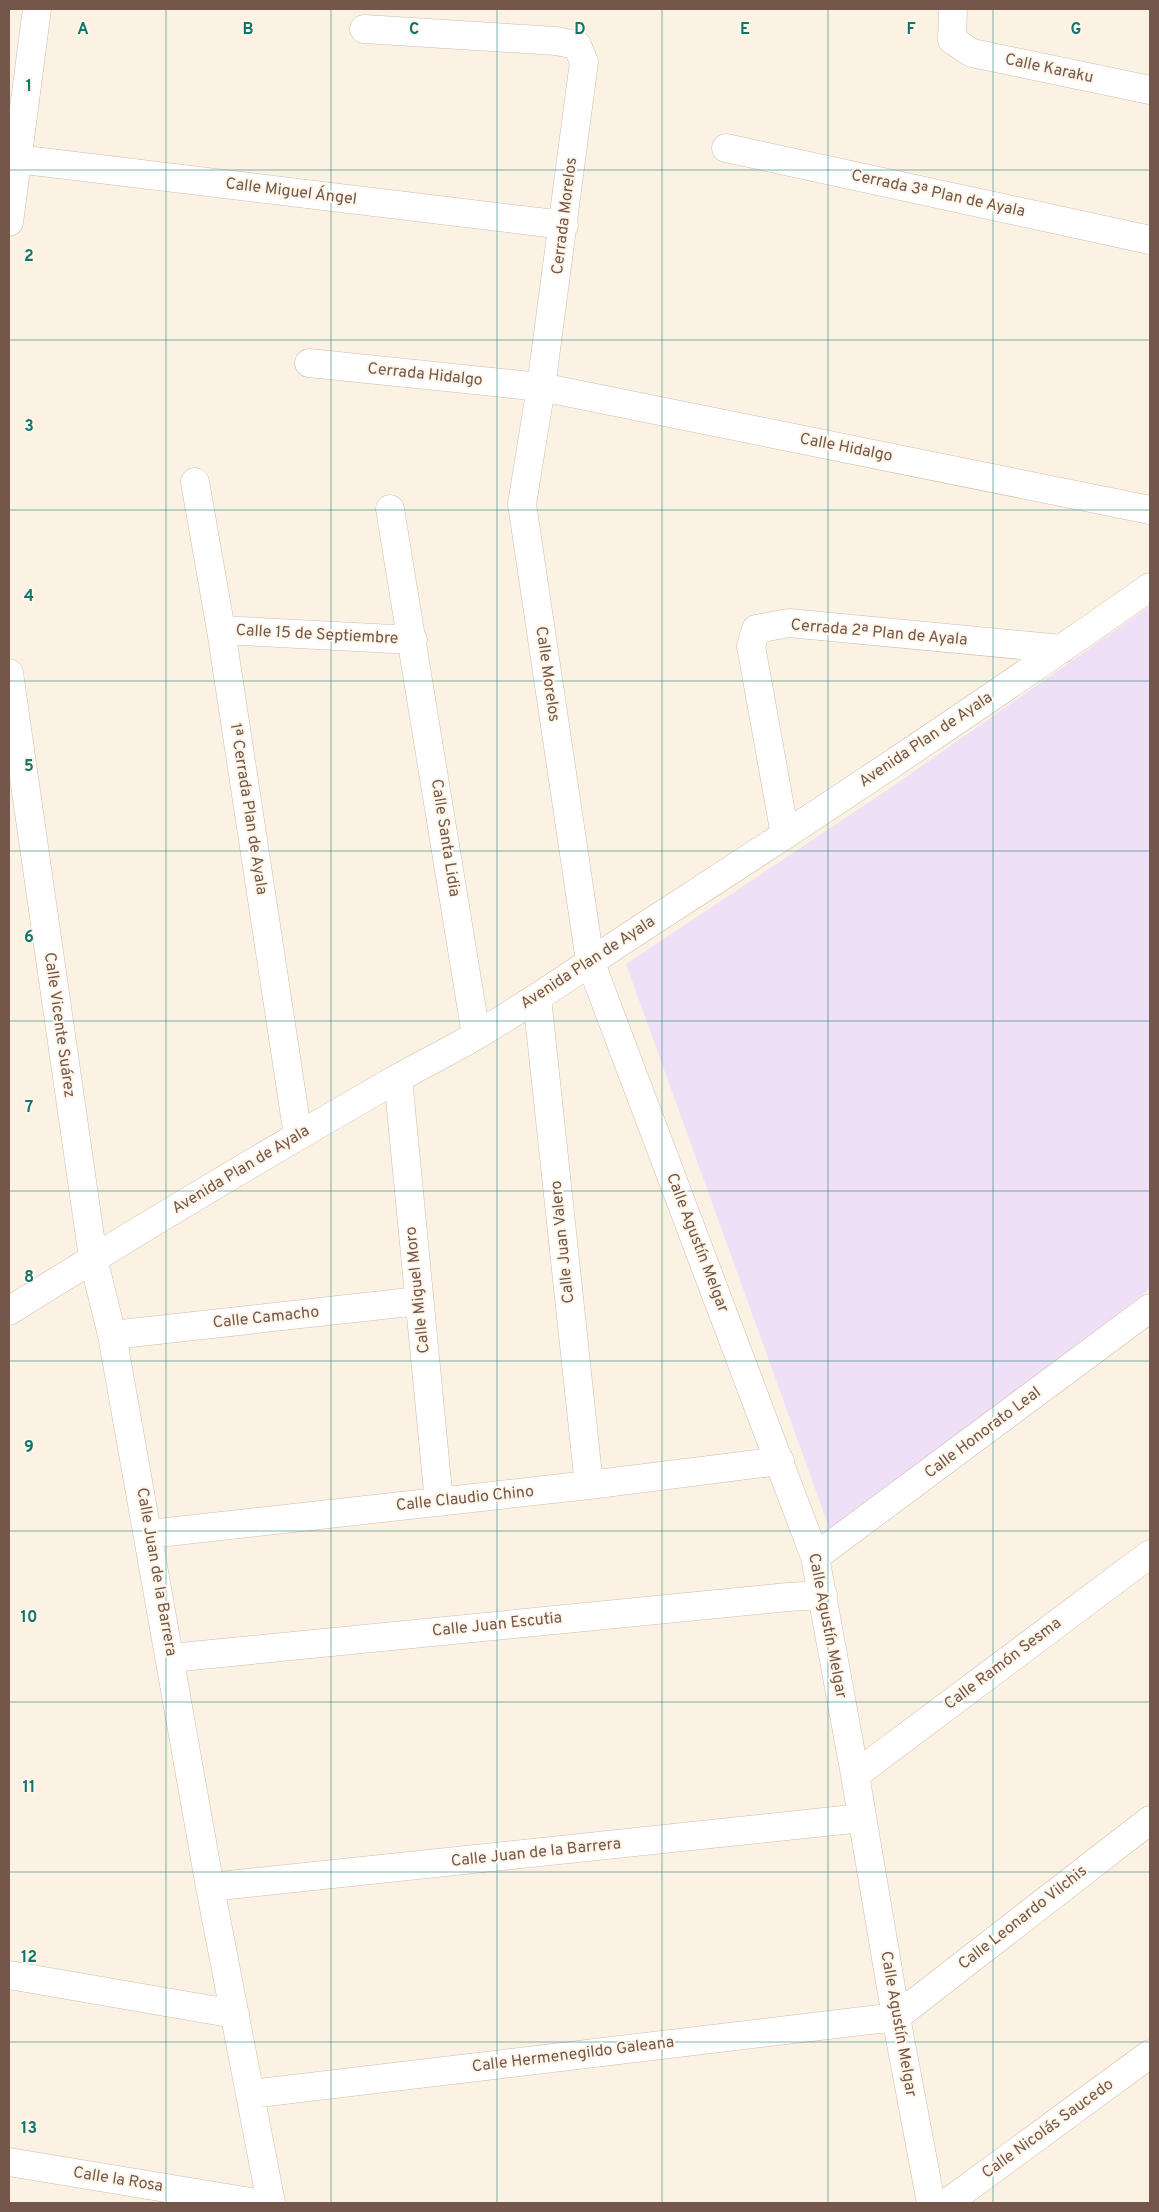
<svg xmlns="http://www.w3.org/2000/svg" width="1159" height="2212" viewBox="0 0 1159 2212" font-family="Overpass,sans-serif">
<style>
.education{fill:#efe0f8}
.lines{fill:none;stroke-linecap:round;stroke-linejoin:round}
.minor-casing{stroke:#cfbbad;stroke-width:29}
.minor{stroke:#fff;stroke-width:28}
.grid{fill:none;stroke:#0f766e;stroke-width:1;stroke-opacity:0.55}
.labels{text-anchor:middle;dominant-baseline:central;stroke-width:4;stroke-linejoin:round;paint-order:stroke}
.street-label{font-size:16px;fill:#74574a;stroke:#fff6ea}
.grid-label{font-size:16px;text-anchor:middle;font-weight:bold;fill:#0f766e;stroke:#fff6ea;stroke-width:4;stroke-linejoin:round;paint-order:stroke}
</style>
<rect width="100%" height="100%" fill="#fcf2e4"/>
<path class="education" d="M 1150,606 L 1150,1289 L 830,1530 L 626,964 L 886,791 Z"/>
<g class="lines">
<defs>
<path id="minor" d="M 953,9 L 952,40 L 972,53 L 1150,90
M 364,29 L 556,41 L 577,45 L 584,62 L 541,387 L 522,504 L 590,961 L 815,1557 L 855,1775 L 896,2017 L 931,2203
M 726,148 L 1150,240
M 17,159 L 564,225
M 9,222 L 37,9
M 309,363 L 541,387 L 1150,510
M 195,482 L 221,630 L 298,1136
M 390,509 L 476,1035
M 221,630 L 413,640
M 9,673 L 93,1258 L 112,1335 L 210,1887 L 271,2203
M 785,835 L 751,646 L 756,629 L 789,623 L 1062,649
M 537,998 L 589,1485
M 398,1078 L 439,1502
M 9,1311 C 135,1232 264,1155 393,1081 C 421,1065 450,1051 477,1035 C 541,997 602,953 665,913 C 829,807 991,699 1150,587
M 112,1335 L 419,1301
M 149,1534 L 589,1485 L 780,1461
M 815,1557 L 1150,1308
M 171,1658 L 788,1597 L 823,1595
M 855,1775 L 1150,1554
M 210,1887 L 862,1818
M 9,1975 L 235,2014
M 251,2094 L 896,2017 L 1150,1820
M 9,2162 L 257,2203
M 947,2203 L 1150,2054"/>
</defs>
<use href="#minor" class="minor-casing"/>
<use href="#minor" class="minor"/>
</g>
<path class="grid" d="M 166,9 L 166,2203M 331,9 L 331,2203M 497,9 L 497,2203M 662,9 L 662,2203M 828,9 L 828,2203M 993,9 L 993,2203M 9,170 L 1150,170M 9,340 L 1150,340M 9,510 L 1150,510M 9,681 L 1150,681M 9,851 L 1150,851M 9,1021 L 1150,1021M 9,1191 L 1150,1191M 9,1361 L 1150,1361M 9,1531 L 1150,1531M 9,1702 L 1150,1702M 9,1872 L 1150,1872M 9,2042 L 1150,2042"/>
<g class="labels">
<g class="street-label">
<text transform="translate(1049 69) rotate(12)">Calle Karaku</text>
<text transform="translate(291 192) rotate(7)">Calle Miguel Ángel</text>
<text transform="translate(938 194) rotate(12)">Cerrada 3ª Plan de Ayala</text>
<text transform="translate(565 216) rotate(-83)">Cerrada Morelos</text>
<text transform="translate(425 375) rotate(6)">Cerrada Hidalgo</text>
<text transform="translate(846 448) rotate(11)">Calle Hidalgo</text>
<text transform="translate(879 633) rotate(5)">Cerrada 2ª Plan de Ayala</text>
<text transform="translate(317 635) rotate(3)">Calle 15 de Septiembre</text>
<text transform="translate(547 674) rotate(82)">Calle Morelos</text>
<text transform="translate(926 740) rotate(-34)">Avenida Plan de Ayala</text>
<text transform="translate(248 809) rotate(81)">1ª Cerrada Plan de Ayala</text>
<text transform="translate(445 838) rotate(81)">Calle Santa Lidia</text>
<text transform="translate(588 963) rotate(-33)">Avenida Plan de Ayala</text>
<text transform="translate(59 1025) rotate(82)">Calle Vicente Suárez</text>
<text transform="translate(241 1170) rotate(-31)">Avenida Plan de Ayala</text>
<text transform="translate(563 1242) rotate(-96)">Calle Juan Valero</text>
<text transform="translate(697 1243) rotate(69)">Calle Agustín Melgar</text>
<text transform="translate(418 1290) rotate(-96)">Calle Miguel Moro</text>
<text transform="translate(266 1318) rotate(-6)">Calle Camacho</text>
<text transform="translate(983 1433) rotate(-37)">Calle Honorato Leal</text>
<text transform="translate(465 1499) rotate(-6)">Calle Claudio Chino</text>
<text transform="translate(156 1572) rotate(80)">Calle Juan de la Barrera</text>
<text transform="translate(497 1625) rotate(-6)">Calle Juan Escutia</text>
<text transform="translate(827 1626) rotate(79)">Calle Agustín Melgar</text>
<text transform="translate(1003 1664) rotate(-37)">Calle Ramón Sesma</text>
<text transform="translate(536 1853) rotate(-6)">Calle Juan de la Barrera</text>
<text transform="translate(1023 1918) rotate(-38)">Calle Leonardo Vilchis</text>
<text transform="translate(898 2024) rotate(80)">Calle Agustín Melgar</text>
<text transform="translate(573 2055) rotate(-7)">Calle Hermenegildo Galeana</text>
<text transform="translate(1048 2129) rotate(-36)">Calle Nicolás Saucedo</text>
<text transform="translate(118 2180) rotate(9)">Calle la Rosa</text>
</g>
</g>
<g class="grid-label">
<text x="83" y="34">A</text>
<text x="248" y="34">B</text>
<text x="414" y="34">C</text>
<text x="580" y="34">D</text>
<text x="745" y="34">E</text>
<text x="911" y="34">F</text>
<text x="1076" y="34">G</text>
<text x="29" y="91">1</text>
<text x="29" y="261">2</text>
<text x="29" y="431">3</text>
<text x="29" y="601">4</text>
<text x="29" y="771">5</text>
<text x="29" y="942">6</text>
<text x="29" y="1112">7</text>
<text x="29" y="1282">8</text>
<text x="29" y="1452">9</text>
<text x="29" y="1622">10</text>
<text x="29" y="1792">11</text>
<text x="29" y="1962">12</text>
<text x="29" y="2133">13</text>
</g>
<rect width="1159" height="2212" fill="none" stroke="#74574a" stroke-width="20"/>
</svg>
